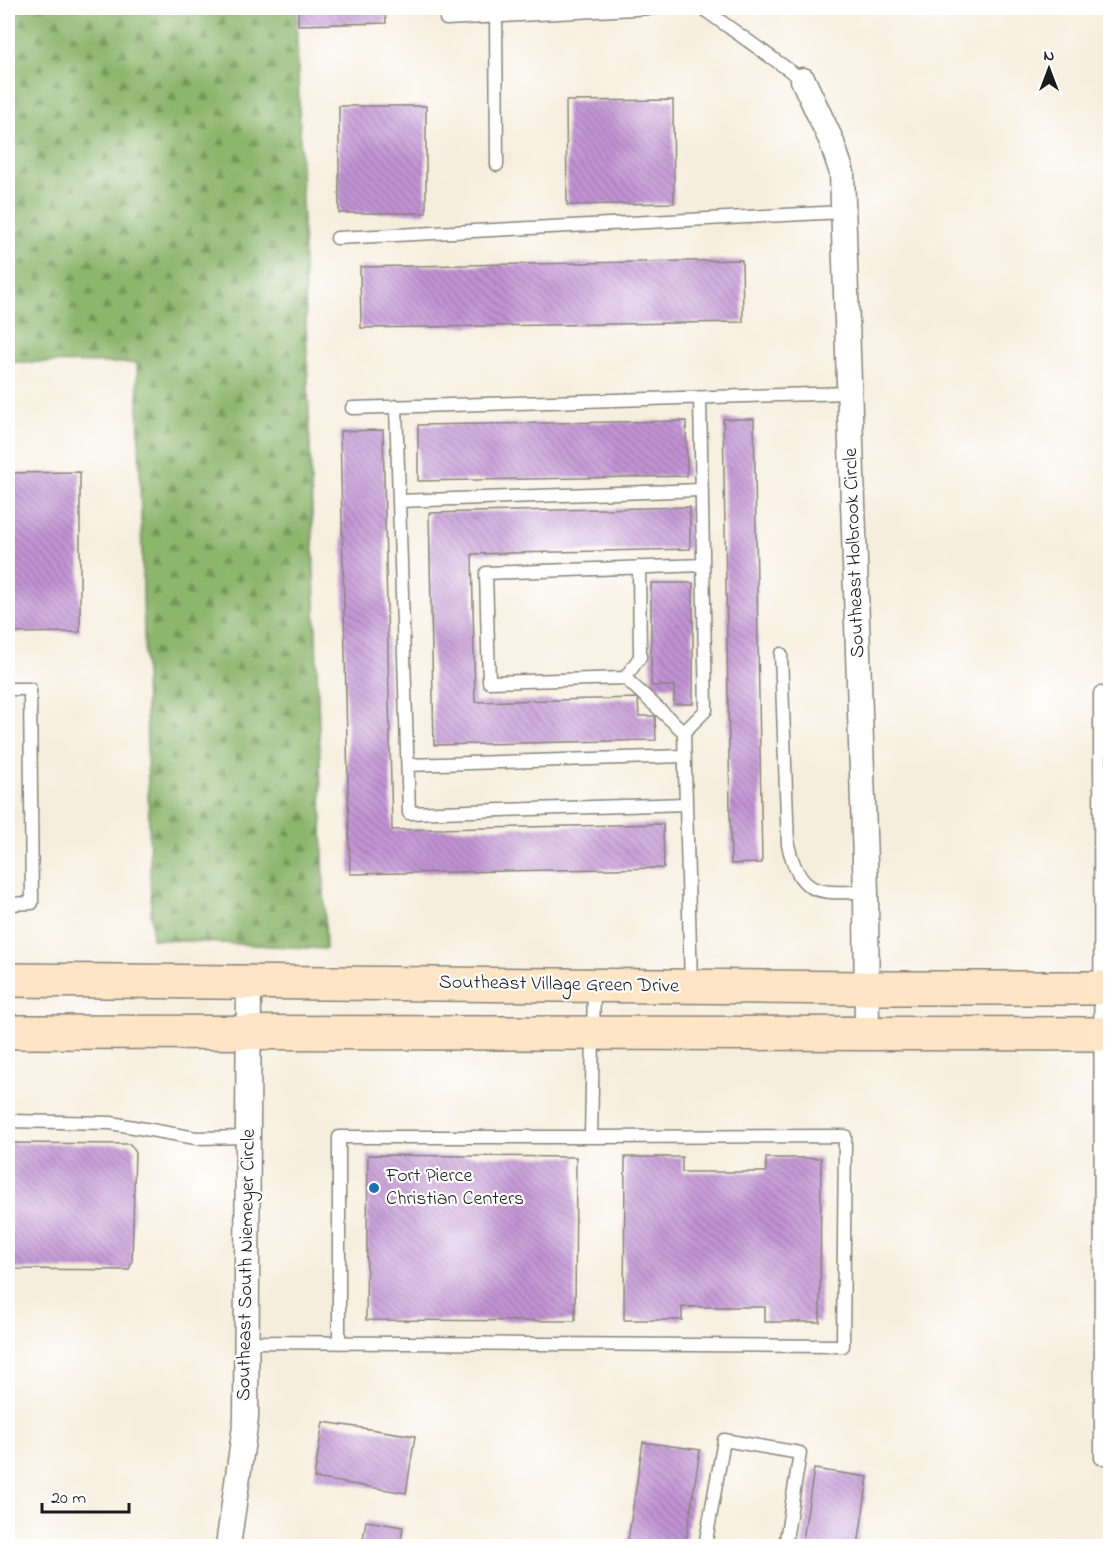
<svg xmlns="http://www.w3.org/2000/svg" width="1118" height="1554" viewBox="0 0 1118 1554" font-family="'Indie Flower',sans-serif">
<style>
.forest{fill:url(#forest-firs);stroke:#546944;stroke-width:1.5}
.building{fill:url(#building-back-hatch)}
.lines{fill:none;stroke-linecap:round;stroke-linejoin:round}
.lane-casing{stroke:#89857c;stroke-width:15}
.street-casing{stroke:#89857c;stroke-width:27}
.secondary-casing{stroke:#89857c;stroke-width:36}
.lane{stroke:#fff;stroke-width:12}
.street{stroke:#fff;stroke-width:24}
.secondary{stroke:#fde5c5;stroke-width:33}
.poi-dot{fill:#1f6fb2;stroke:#fff;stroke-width:2}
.labels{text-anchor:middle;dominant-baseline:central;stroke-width:4.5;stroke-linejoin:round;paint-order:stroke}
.street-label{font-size:20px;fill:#1c1c1c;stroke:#fff}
.poi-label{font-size:20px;fill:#1c1c1c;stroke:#fff;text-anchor:start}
</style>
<defs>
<pattern id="forest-firs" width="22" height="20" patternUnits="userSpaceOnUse" patternTransform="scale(1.5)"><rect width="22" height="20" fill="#8db66d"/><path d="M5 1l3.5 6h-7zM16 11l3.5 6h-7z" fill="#729359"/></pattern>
<pattern id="building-back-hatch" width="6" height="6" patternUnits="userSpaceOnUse" patternTransform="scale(1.5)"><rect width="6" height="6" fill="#c193d3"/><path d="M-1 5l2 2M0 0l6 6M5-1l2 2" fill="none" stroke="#9c77aa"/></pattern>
</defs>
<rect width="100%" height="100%" fill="#fff"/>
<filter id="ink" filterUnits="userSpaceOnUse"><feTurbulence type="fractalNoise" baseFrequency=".0167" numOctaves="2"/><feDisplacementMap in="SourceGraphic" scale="12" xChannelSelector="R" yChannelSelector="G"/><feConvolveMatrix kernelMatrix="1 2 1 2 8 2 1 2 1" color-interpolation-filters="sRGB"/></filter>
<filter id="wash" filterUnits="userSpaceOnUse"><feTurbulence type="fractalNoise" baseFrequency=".008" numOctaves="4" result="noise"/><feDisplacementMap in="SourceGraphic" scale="24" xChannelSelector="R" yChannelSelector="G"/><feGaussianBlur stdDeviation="1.35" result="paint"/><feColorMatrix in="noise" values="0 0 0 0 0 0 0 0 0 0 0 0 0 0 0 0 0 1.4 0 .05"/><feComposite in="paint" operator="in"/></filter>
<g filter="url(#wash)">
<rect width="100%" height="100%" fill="#f6eedd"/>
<path class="forest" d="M 8,8 L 296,8 L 326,949 L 152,939 L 137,363 L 8,362 Z"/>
<g id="blocks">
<path class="building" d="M 298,8 L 385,8 L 386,23 L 298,25 Z
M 673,100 L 674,203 L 567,205 L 566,101 Z
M 339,106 L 426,106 L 426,213 L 339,213 Z
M 742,260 L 743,322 L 361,328 L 360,267 Z
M 723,419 L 754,419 L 762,863 L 731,864 Z
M 686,421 L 687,476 L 418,481 L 418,425 Z
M 383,430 L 392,830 L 663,824 L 664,868 L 350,874 L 340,431 Z
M 80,472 L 80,632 L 8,633 L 8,473 Z
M 690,507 L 690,549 L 472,554 L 475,702 L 638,698 L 639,716 L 655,716 L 656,740 L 434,745 L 429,513 Z
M 651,583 L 693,583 L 693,704 L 674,704 L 674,686 L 651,686 Z
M 8,1143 L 130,1144 L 135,1151 L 132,1261 L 129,1270 L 8,1269 Z
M 368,1155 L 576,1157 L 575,1321 L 366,1320 Z
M 625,1157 L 682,1157 L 682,1172 L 766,1172 L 766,1158 L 821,1158 L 820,1322 L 765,1322 L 765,1307 L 682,1307 L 682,1320 L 624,1320 Z
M 323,1422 L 415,1436 L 406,1493 L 314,1478 Z
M 643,1442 L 700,1450 L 685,1546 L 627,1546 Z
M 814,1469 L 868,1477 L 858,1546 L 802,1546 Z
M 366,1521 L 403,1527 L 400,1546 L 362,1546 Z"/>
</g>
</g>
<g filter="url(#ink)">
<use href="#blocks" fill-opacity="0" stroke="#89857c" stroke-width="1.5"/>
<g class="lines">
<defs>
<path id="lane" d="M 446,8 L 446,19 L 653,8
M 702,8 L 803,80
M 496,16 L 497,165
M 337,238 L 843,212
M 396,406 L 409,813 L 686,804
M 352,408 L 849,393
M 399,501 L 701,490
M 639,567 L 640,657 L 625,678 L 489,682 L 486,573 L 703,565
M 781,654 L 788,845 C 801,898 818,892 866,892
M 625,678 L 684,732 L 691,985
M 8,689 L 30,689 L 32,903 L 8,904
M 1110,694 L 1100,693 L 1101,1458 L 1110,1458
M 684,732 L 706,710 L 700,398
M 408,765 L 684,756
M 8,1121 L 111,1123 L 196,1138 L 249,1137
M 247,1342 L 843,1346 L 845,1136 L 591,1137 L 594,987
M 339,1343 L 339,1137 L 591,1137
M 705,1546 L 724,1440 L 800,1453 L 785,1546"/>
<path id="street" d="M 803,80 L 831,140 L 842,173 L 866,892 L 867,1035
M 228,1546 L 246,1419 L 249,982"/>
<path id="secondary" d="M 8,980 L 867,988 L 1110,988
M 8,1032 L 1110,1034"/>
</defs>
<use href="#lane" class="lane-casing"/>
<use href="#street" class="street-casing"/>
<use href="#secondary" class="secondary-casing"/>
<use href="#lane" class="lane"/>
<use href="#street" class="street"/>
<use href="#secondary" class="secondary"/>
</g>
</g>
<circle class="poi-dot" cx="374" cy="1188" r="6"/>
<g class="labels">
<g class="street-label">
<text transform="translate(855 553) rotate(-92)">Southeast Holbrook Circle</text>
<text transform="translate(559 985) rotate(1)">Southeast Village Green Drive</text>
<text transform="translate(247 1265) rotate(-89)">Southeast South Niemeyer Circle</text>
</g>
<g class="poi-label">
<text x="386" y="1176">Fort Pierce<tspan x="386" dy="23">Christian Centers</tspan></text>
</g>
</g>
<rect width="1118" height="1554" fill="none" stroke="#fff" stroke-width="30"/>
<g transform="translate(1049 69)" stroke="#ffffff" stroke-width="4.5" paint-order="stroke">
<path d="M0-4.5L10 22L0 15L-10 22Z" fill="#1c1c1c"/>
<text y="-9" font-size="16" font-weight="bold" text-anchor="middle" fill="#1c1c1c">N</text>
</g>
<path d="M42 1503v9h87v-9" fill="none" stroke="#1c1c1c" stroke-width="3"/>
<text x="51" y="1503" font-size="18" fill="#1c1c1c" stroke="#ffffff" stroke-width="4.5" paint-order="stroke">20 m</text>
</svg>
